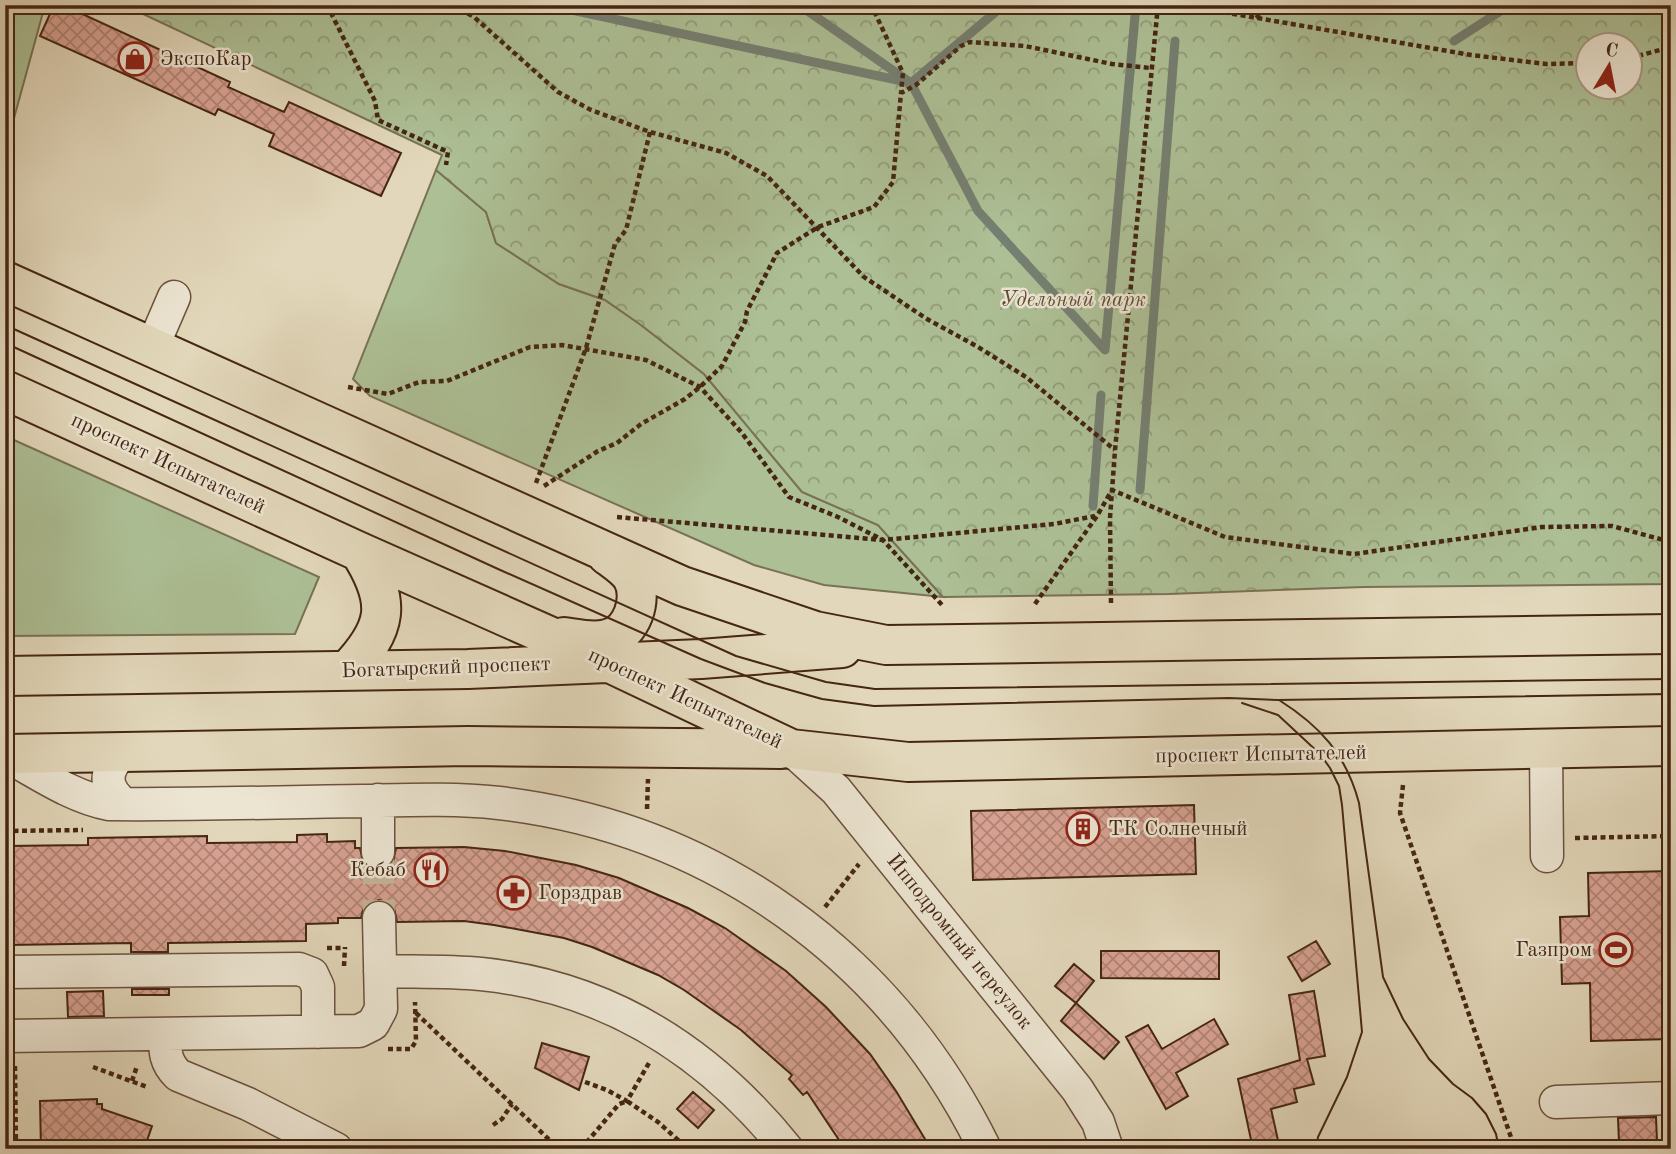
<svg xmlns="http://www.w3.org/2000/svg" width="1676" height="1154" viewBox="0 0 1676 1154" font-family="'Old Standard TT',serif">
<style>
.green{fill:#adbf95;stroke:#797254;stroke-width:2}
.forest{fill:url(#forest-crowns);stroke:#797254;stroke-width:2;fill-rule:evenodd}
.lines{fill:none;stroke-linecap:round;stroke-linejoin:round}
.stream{stroke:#757f71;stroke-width:9}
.building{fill:url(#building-cross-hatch);stroke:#452614;stroke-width:2}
.minor-tunnel{stroke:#c3b499;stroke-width:32;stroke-dasharray:32 16;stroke-linecap:butt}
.minor-casing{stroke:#6c523e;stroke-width:35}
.major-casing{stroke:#452614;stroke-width:42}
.path{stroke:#452614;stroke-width:4.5;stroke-dasharray:5 3.5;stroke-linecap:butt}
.minor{stroke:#ece5d2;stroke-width:32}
.major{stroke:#e2d7ba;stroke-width:38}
.tram{stroke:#452614;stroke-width:2}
.labels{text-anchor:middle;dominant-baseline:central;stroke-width:5;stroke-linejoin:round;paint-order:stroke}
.poi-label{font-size:21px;fill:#452614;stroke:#ece5d2;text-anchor:start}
.park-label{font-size:21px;font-style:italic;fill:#5f4c34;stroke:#ece5d2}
.street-label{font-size:21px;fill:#452614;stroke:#ece5d2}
</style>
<defs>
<pattern id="forest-crowns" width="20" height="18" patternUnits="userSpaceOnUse" patternTransform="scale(1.75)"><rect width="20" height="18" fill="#adbf95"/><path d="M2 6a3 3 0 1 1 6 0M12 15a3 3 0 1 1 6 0" fill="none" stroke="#8f9b78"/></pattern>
<pattern id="building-cross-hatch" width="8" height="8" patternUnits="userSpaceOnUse" patternTransform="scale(1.75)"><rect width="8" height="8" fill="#d7a191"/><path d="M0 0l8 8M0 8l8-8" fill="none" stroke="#b08375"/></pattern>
</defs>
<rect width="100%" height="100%" fill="#e2d7ba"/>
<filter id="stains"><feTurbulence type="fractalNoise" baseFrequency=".00286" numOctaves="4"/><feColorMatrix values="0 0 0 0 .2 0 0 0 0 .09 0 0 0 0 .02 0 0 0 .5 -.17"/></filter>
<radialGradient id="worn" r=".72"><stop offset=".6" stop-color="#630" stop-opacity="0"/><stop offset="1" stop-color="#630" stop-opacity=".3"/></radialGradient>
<path class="green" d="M 5,5 L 45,5 L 5,151 Z
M 436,170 L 486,212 L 496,243 L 559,284 L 605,300 L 641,325 L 704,374 L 802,492 L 878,525 L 943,597 L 824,585 L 754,565 L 370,396 L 353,379 Z
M 5,436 L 319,577 L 295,634 L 5,636 Z"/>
<path class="forest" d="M 124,5 L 1671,5 L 1671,584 L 1364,587 L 1169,594 L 943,597 L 878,525 L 802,492 L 704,374 L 641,325 L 605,300 L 559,284 L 496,243 L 486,212 L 436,170 L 442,155 ZM 1588,46 L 1630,46 L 1630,88 L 1588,88 Z"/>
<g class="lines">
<path class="stream" d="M 799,5 L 911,83 L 1004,5
M 553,6 L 911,83 L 978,211 L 1105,350
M 1454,41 L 1510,5
M 1105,350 L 1136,5
M 1140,490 L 1175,41
M 1093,506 L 1101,395"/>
</g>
<path class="building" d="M 54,5 L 63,5 L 230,82 L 228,87 L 284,112 L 289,102 L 401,153 L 381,196 L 269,146 L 274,134 L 218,109 L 215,115 L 40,36 Z
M 1194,805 L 1196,874 L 973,880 L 971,811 Z
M 327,834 L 327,842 L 355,841 L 355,848 L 360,848 L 363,862 L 369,868 L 377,870 L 387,868 L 393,862 L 396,848 L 464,847 L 505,851 L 576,865 L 619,878 L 688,908 L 725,928 L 786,971 L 826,1007 L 870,1054 L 896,1091 L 931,1149 L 845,1149 L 807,1092 L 803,1095 L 789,1079 L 792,1075 L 741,1030 L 684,990 L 658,975 L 592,947 L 564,938 L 494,925 L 464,921 L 397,922 L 394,908 L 387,902 L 379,900 L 369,903 L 363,910 L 361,918 L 338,918 L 338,923 L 306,924 L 306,941 L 168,943 L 168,952 L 131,952 L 131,943 L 10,945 L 10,921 L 5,921 L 5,846 L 88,845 L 88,838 L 207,836 L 207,843 L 297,842 L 297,835 Z
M 1671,871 L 1671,1039 L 1591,1041 L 1590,983 L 1562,984 L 1560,917 L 1589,916 L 1588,873 Z
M 1316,941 L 1330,964 L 1302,981 L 1288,957 Z
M 1101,951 L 1219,951 L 1219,979 L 1101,978 Z
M 1074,964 L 1094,981 L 1076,1003 L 1055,986 Z
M 132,989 L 169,989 L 169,995 L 132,995 Z
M 103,991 L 104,1016 L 68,1017 L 67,992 Z
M 1314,991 L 1325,1056 L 1307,1059 L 1314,1084 L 1294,1089 L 1297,1102 L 1271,1109 L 1280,1149 L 1253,1149 L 1238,1079 L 1300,1060 L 1289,995 Z
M 1076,1003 L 1119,1042 L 1104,1059 L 1061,1021 Z
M 1214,1019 L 1228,1044 L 1176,1073 L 1188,1096 L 1166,1109 L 1126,1037 L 1148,1025 L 1162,1049 Z
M 542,1043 L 589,1057 L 579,1090 L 535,1068 Z
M 693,1092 L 714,1110 L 698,1128 L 677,1109 Z
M 97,1099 L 97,1104 L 102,1104 L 102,1109 L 152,1126 L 144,1149 L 41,1149 L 40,1101 Z
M 1656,1117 L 1657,1141 L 1619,1142 L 1618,1118 Z"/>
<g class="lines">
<path class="minor-tunnel" d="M 378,852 L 379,918"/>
<defs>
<path id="minor" d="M 152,348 L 174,297
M 1546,748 L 1547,856
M 791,749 L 836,790 L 1077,1089 L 1098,1122 L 1107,1149
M 123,752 C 104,771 103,787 124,804
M 5,755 C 38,773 72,797 109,804 C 193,805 278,802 362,801 C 408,800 454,798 499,803 C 713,828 891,956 985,1149
M 378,800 L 378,852
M 380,971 C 414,972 448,971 481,974 C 608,987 708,1051 787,1149
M 5,972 L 299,969 L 312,974 L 318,987 L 318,1032
M 165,1034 C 165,1052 165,1062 178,1075 L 248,1104 L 336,1149
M 5,1036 L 359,1031 L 373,1024 L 381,1009 L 379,918
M 1556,1102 L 1671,1098"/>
<path id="major" d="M 5,281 L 682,586 L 815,631 L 886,645 L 1671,634
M 5,390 L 360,552 L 610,663 L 791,749 L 908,762 L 1671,746
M 564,637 C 578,639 593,643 607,639 C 632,634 644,598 632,577 C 626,568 615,561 607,555
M 347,671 C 388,628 392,603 360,552
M 5,676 L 468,669 L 701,659 L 842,648
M 5,754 L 468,746 L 781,749"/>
</defs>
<use href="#minor" class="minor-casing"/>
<use href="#major" class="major-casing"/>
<path class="path" d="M 242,5 L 254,11 L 293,5
M 327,5 L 375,101 L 378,120 L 448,152 L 446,165
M 453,5 L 474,17 L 558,92 L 591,110 L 650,132 L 726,153 L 767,176 L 864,277 L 927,319 L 978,347 L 1026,377 L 1115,450
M 869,5 L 876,15 L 903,73 L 901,92
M 1182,5 L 1471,55 L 1546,64 L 1588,63
M 1256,18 L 1271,5
M 1630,58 L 1671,47
M 348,387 L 388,394 L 419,382 L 447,381 L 530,347 L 562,345 L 646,360 L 700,387 L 742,433 L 789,497 L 838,517 L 883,540 L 942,605
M 536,483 L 586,348 L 615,244 L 626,230 L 650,132
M 544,486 L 598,451 L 617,443 L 641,424 L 685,399 L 700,387 L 722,366 L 745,322 L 747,311 L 777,253 L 818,227 L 874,207 L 893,182 L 901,93 L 916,85 L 961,46 L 970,42 L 1025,46 L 1112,64 L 1150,68
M 617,517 L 883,540 L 1054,524 L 1095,516
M 1111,603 L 1110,518 L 1115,450 L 1158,5
M 1035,604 L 1097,516 L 1112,490 L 1225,537 L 1354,554 L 1542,527 L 1612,526 L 1671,542
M 1403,785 L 1400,813 L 1515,1149
M 647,809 L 648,779
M 5,831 L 83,830
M 1575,838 L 1671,836
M 825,907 L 859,864
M 327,948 L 343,948
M 344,966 L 345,947
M 416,1013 L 559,1149
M 388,1049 L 411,1049 L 416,1041 L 415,1002
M 15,1066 L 16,1149
M 93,1067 L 147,1087
M 132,1081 L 137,1066
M 585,1082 L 607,1090 L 627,1101 L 649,1063
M 493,1125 L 502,1119 L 512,1104
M 581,1149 L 619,1104 L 627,1101 L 658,1122 L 688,1149"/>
<use href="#minor" class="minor"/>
<use href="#major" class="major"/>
<path class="tram" d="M 5,325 L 736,656 L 826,682 L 875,689 L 1671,679
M 5,343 L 498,569 L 701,659 L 765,683 L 822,699 L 874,706 L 1229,698 L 1278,700 L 1671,694
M 1279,700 C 1320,726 1346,754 1359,803 L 1383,977 L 1403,1019 L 1429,1059 L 1453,1084 L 1472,1098 L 1486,1114 L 1496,1134 L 1499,1149
M 1242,703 L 1278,715 L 1320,754 L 1330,768 L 1339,786 L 1342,805 L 1362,1032 L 1347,1077 L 1318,1137 L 1316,1149"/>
</g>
<defs>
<symbol id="shop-ring" viewBox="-11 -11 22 22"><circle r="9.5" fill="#ece5d2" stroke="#8f2418" stroke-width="1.5"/><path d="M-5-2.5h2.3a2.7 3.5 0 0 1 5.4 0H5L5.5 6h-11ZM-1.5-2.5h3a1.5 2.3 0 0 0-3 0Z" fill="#8f2418"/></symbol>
<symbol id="building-ring" viewBox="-11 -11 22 22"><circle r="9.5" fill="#ece5d2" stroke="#8f2418" stroke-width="1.5"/><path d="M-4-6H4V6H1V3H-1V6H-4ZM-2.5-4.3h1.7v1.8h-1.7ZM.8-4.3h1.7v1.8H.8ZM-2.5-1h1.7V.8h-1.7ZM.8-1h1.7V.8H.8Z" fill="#8f2418"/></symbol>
<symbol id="restaurant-ring" viewBox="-11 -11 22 22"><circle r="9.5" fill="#ece5d2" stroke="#8f2418" stroke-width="1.5"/><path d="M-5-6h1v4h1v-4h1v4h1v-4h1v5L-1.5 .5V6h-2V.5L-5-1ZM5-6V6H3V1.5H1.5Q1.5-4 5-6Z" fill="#8f2418"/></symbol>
<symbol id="pharmacy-ring" viewBox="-11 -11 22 22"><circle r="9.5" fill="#ece5d2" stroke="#8f2418" stroke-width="1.5"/><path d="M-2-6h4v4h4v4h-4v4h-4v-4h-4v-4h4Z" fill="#8f2418"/></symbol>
<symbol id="stadium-ring" viewBox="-11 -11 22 22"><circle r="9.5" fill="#ece5d2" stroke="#8f2418" stroke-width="1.5"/><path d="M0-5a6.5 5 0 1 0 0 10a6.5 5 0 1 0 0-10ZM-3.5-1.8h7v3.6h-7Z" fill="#8f2418"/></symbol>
</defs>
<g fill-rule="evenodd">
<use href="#shop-ring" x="116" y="40" width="38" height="38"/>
<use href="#building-ring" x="1064" y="810" width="38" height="38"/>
<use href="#restaurant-ring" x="412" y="851" width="38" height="38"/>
<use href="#pharmacy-ring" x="495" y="874" width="38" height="38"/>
<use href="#stadium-ring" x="1597" y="931" width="38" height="38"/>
</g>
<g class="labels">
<g class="poi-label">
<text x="160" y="59">ЭкспоКар</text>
<text x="1108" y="829">ТК Солнечный</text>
<text x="406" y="870" text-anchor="end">Кебаб</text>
<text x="538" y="893">Горздрав</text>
<text x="1592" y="950" text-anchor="end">Газпром</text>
</g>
<g class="park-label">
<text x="1073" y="300">Удельный парк</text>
</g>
<g class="street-label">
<text transform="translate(168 464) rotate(25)">проспект Испытателей</text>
<text transform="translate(446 668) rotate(-2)">Богатырский проспект</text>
<text transform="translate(685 699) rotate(25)">проспект Испытателей</text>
<text transform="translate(1261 755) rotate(-1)">проспект Испытателей</text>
<text transform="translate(959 942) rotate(51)">Ипподромный переулок</text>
</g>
</g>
<rect width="1676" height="1154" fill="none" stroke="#e2d7ba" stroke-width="28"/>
<rect x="7" y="7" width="1662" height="1140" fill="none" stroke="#452614" stroke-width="3.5"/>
<rect x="14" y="14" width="1648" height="1126" fill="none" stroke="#452614" stroke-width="2"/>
<g transform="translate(1609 66) rotate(10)"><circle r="33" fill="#ece5d2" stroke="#a99986" stroke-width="2"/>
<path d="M0-5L12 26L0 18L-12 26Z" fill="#8f2418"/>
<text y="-10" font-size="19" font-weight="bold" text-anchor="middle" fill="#452614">С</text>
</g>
<rect width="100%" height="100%" filter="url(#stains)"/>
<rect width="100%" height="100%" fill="url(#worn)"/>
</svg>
